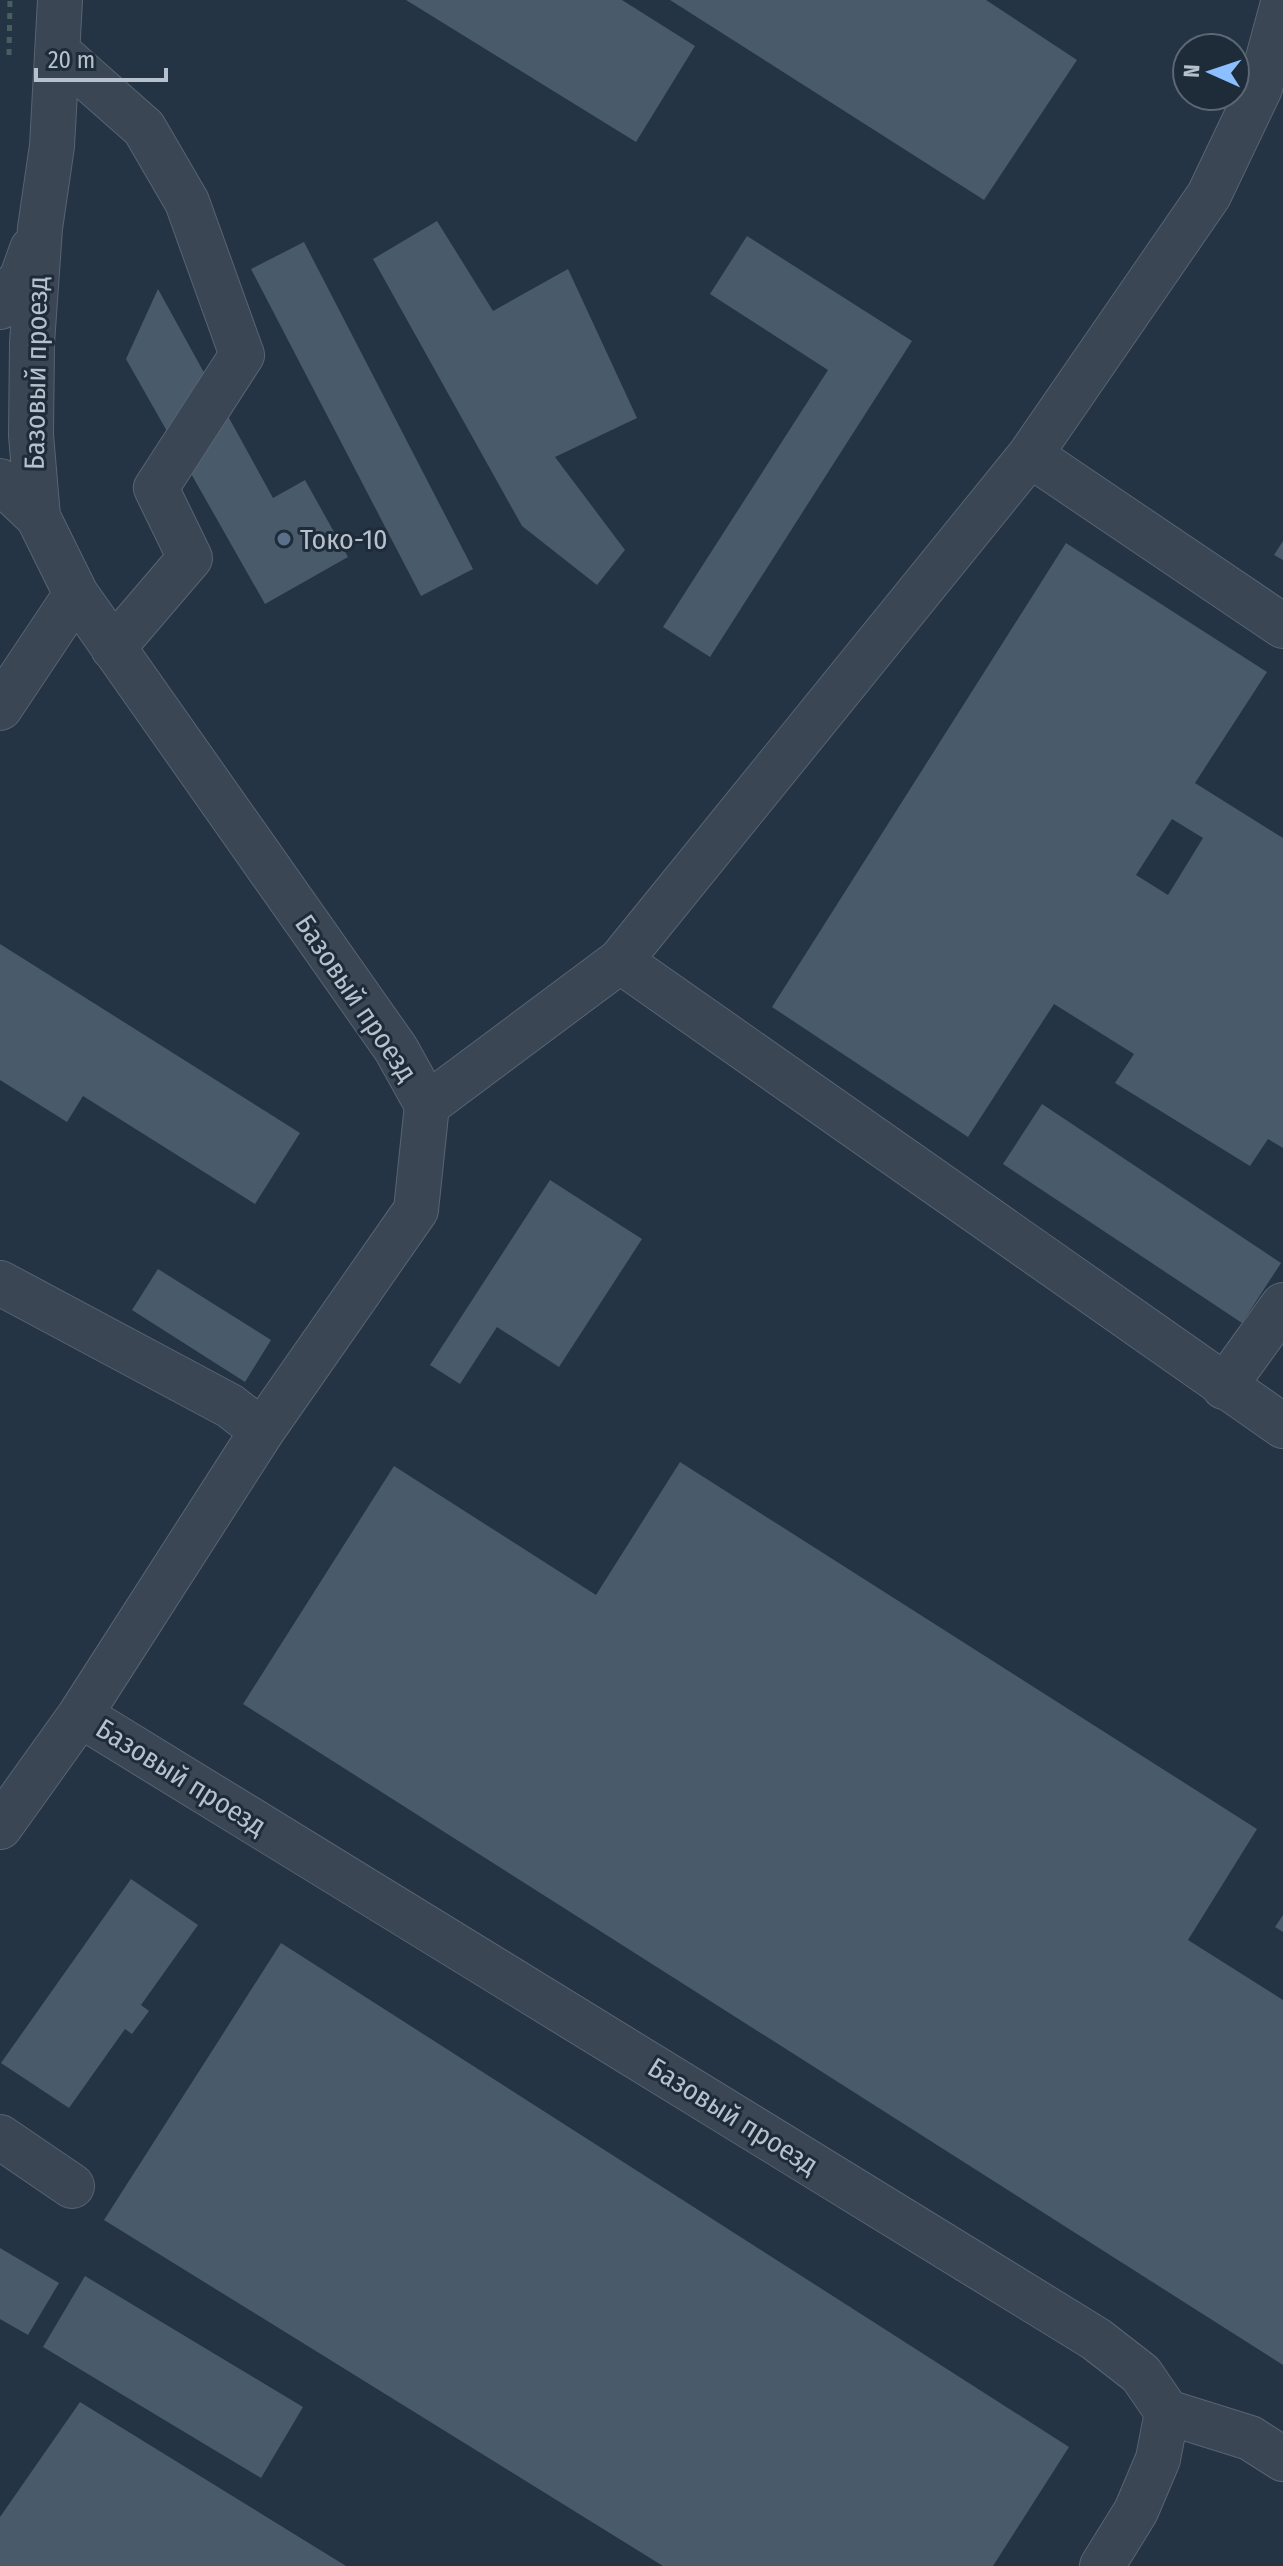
<svg xmlns="http://www.w3.org/2000/svg" width="1283" height="2566" viewBox="0 0 1283 2566" font-family="'Fira Sans Condensed',sans-serif">
<style>
.building{fill:#495a6b;fill-rule:evenodd}
.lines{fill:none;stroke-linecap:round;stroke-linejoin:round}
.minor-casing{stroke:#586471;stroke-width:46}
.path{stroke:#466061;stroke-width:5;stroke-dasharray:6 6;stroke-linecap:butt}
.minor{stroke:#3a4654;stroke-width:44}
.service-dot{fill:#5c6f8a;stroke:#1e2b39;stroke-width:3}
.labels{text-anchor:middle;dominant-baseline:central;stroke-width:6;stroke-linejoin:round;paint-order:stroke}
.street-label{font-size:28px;fill:#b7c1cd;stroke:#1e2b39}
.poi-label{font-size:28px;fill:#b7c1cd;stroke:#1e2b39;text-anchor:start}
</style>
<rect width="100%" height="100%" fill="#253444"/>
<path class="building" d="M 406,0 L 622,0 L 695,46 L 636,142 Z
M 670,0 L 986,0 L 1077,60 L 984,200 Z
M 437,221 L 493,311 L 568,269 L 637,418 L 555,457 L 625,550 L 597,585 L 522,526 L 373,259 Z
M 747,236 L 912,341 L 710,657 L 663,627 L 828,370 L 710,294 Z
M 304,242 L 473,569 L 421,596 L 251,269 Z
M 158,289 L 273,498 L 305,480 L 348,557 L 265,604 L 126,359 Z
M 1283,541 L 1283,560 L 1274,555 Z
M 1066,543 L 1267,672 L 1195,783 L 1283,838 L 1283,1148 L 1268,1139 L 1250,1166 L 1115,1083 L 1134,1054 L 1054,1004 L 968,1137 L 772,1007 ZM 1172,819 L 1203,838 L 1168,895 L 1136,875 Z
M 0,944 L 300,1133 L 255,1204 L 83,1096 L 67,1122 L 0,1080 Z
M 1042,1104 L 1281,1263 L 1242,1323 L 1003,1164 Z
M 550,1180 L 642,1239 L 559,1367 L 497,1327 L 460,1384 L 430,1365 Z
M 158,1269 L 271,1340 L 245,1382 L 132,1310 Z
M 680,1462 L 1257,1829 L 1188,1940 L 1283,2000 L 1283,2365 L 243,1704 L 394,1466 L 596,1595 Z
M 131,1879 L 198,1925 L 141,2005 L 149,2011 L 132,2034 L 125,2029 L 69,2108 L 1,2063 Z
M 1283,1915 L 1283,1932 L 1275,1927 Z
M 281,1943 L 1069,2447 L 993,2566 L 663,2566 L 104,2220 Z
M 0,2248 L 59,2283 L 28,2335 L 0,2319 Z
M 85,2276 L 303,2407 L 261,2478 L 43,2347 Z
M 80,2402 L 346,2566 L 0,2566 L 0,2517 Z"/>
<g class="lines">
<defs>
<path id="minor" d="M 59,53 L 144,128 L 187,202 L 242,355 L 156,488 L 190,558 L 113,648
M 0,307 L 22,277 L 32,249
M 1030,455 L 1283,626
M 0,481 L 38,517 L 76,594 L 396,1049 L 427,1105 L 416,1210 L 262,1431 L 80,1715 L 1096,2339 L 1141,2374 L 1167,2412 L 1158,2459 L 1136,2511 L 1102,2566
M 38,517 L 31,435 L 32,343 L 40,228 L 52,146 L 60,0
M 0,708 L 76,594
M 620,961 L 1283,1426
M 427,1105 L 620,961 L 1030,455 L 1209,195 L 1260,88 L 1283,3
M 0,1283 L 230,1406 L 262,1431
M 1224,1387 L 1283,1305
M 0,1827 L 80,1715
M 0,2137 L 72,2186
M 1167,2412 L 1250,2438 L 1283,2459"/>
</defs>
<use href="#minor" class="minor-casing"/>
<path class="path" d="M 9,55 L 10,0"/>
<use href="#minor" class="minor"/>
</g>
<circle class="service-dot" cx="284" cy="539" r="8"/>
<g class="labels">
<g class="street-label">
<text transform="translate(36 373) rotate(-89)">Базовый проезд</text>
<text transform="translate(356 998) rotate(56)">Базовый проезд</text>
<text transform="translate(181 1777) rotate(32)">Базовый проезд</text>
<text transform="translate(733 2116) rotate(32)">Базовый проезд</text>
</g>
<g class="poi-label">
<text x="300" y="539">Токо-10</text>
</g>
</g>
<g transform="translate(1211 72) rotate(273)"><circle r="38" fill="#1e2b39" stroke="#5b6774" stroke-width="2"/>
<path d="M0-6L14 30L0 20L-14 30Z" fill="#8bbfff"/>
<text y="-12" font-size="22" font-weight="bold" text-anchor="middle" fill="#b7c1cd">N</text>
</g>
<path d="M36 68v12h130v-12" fill="none" stroke="#b7c1cd" stroke-width="4"/>
<text x="48" y="68" font-size="24" fill="#b7c1cd" stroke="#1e2b39" stroke-width="6" paint-order="stroke">20 m</text>
</svg>
